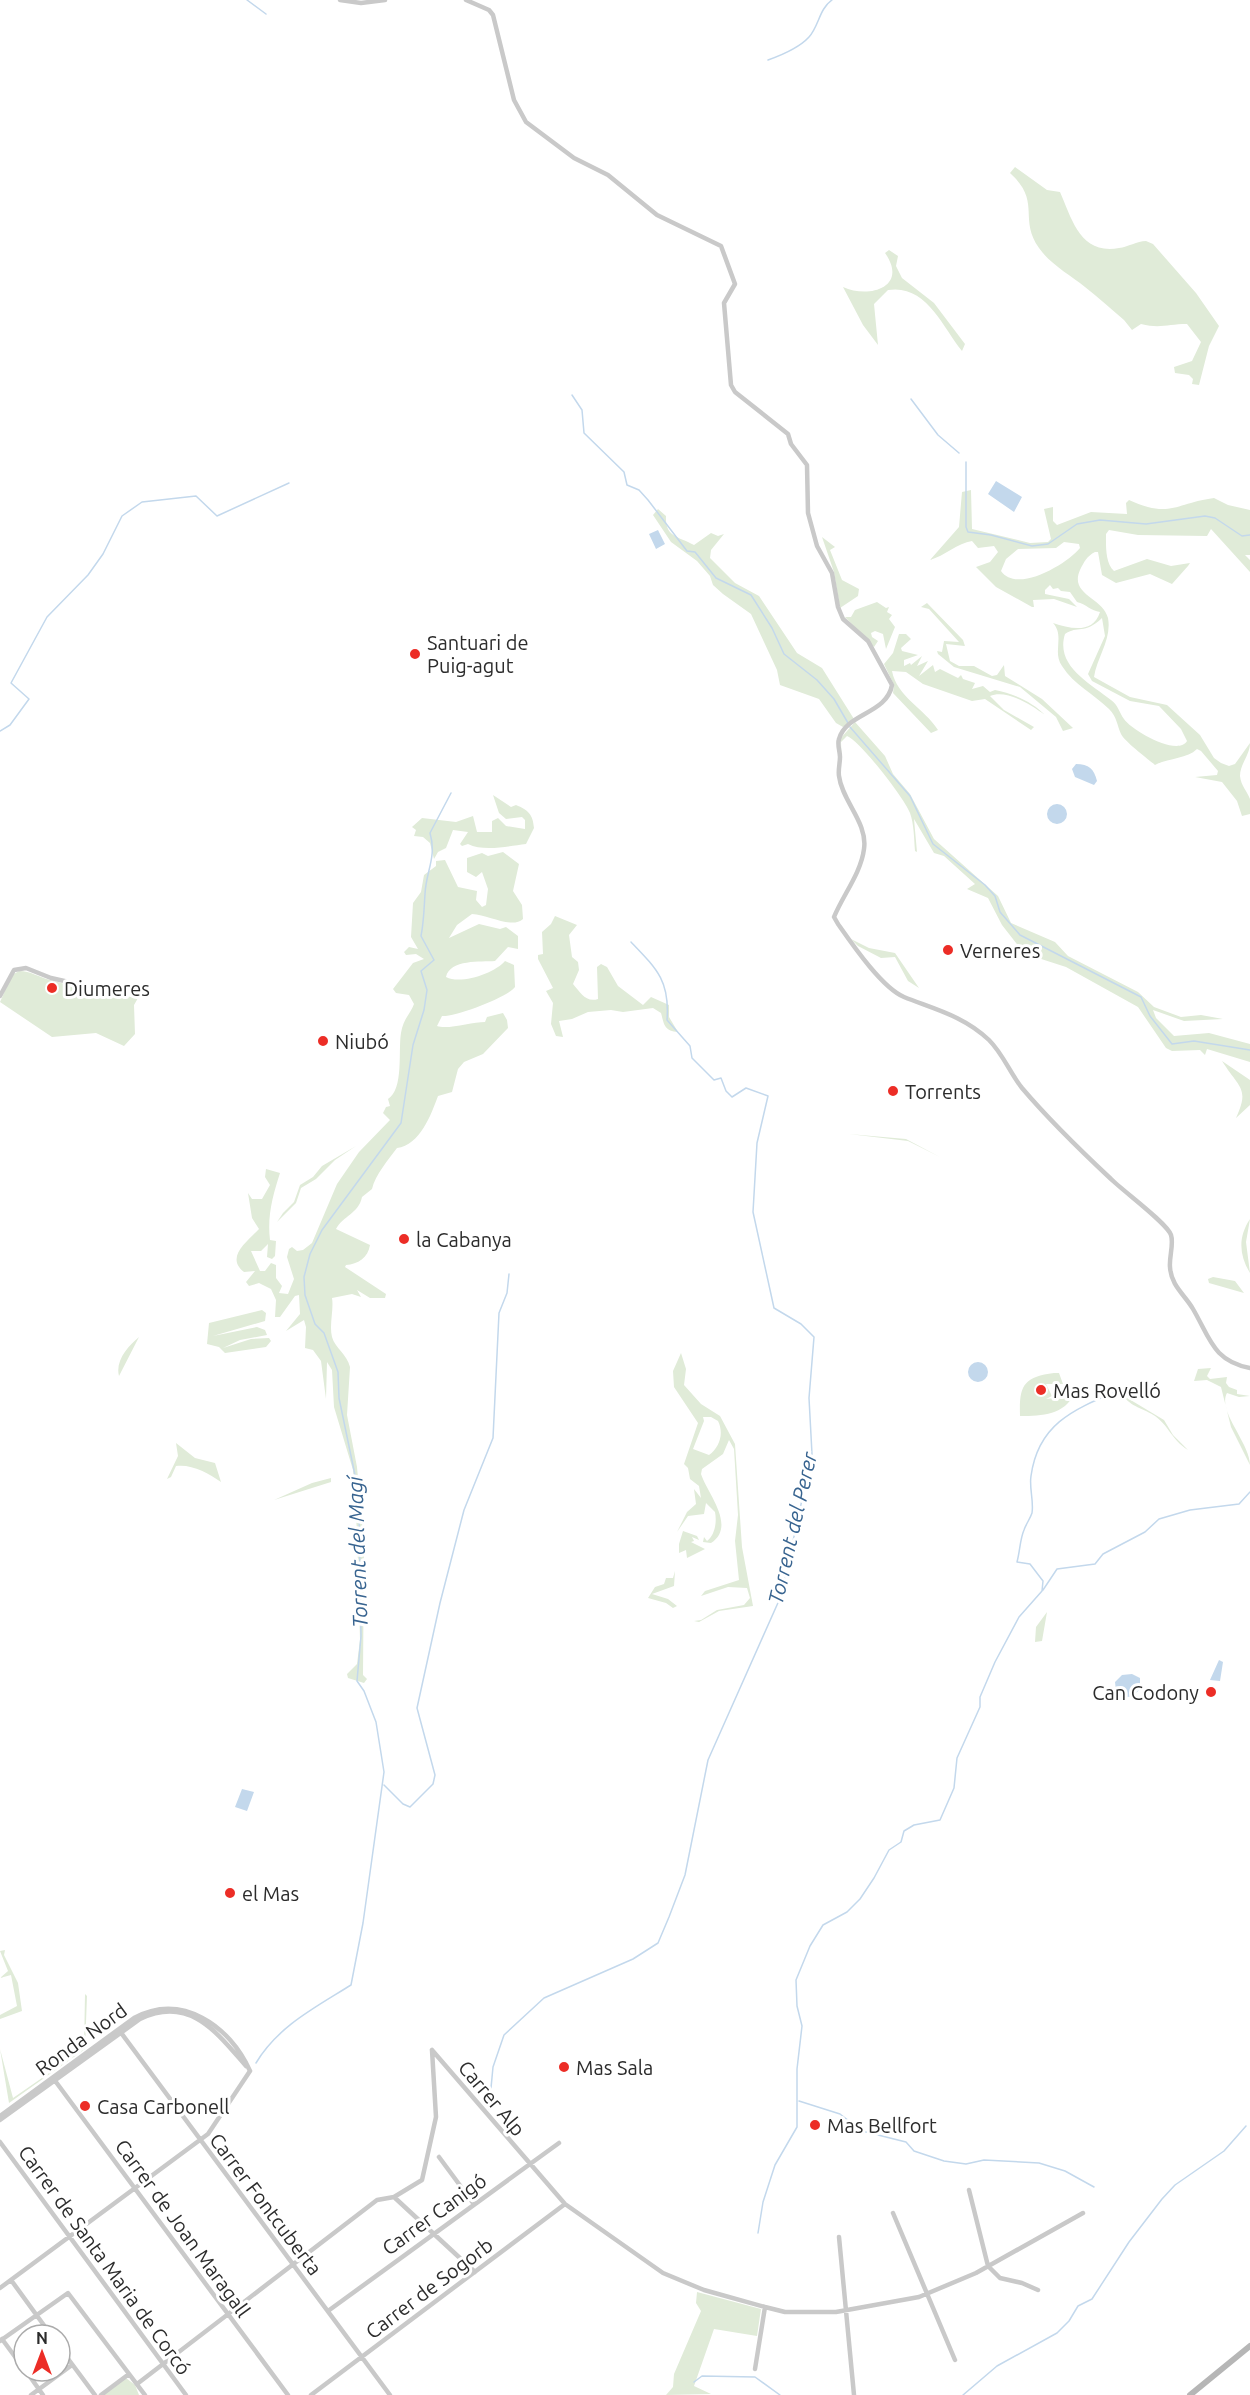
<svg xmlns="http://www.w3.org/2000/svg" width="1250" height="2395" viewBox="0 0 1250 2395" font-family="Ubuntu,sans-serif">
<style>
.green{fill:#e0ebd8;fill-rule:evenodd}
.water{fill:#c3d8ec}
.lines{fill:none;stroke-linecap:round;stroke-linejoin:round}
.stream{stroke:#c3d8ec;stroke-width:1.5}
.street{stroke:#c9c9c9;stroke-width:4.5}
.secondary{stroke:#b6b6b6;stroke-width:6}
.poi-dot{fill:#ec2d26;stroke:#fff;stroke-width:2}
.labels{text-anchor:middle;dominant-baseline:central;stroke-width:6;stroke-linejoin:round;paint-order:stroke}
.poi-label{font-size:20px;fill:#2c2c2c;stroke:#fff;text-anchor:start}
.street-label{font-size:20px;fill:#2c2c2c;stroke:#fff}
.water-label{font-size:21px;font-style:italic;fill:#386490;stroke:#fff}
</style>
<rect width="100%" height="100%" fill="#fff"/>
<path class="green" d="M 1015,167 L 1047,190 L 1060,192 C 1072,219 1080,255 1119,248 C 1128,247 1137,241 1146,241 L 1153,244 L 1196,293 L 1219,326 L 1209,346 L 1199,385 L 1192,384 L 1193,379 L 1189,375 L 1175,373 L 1174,367 L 1192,361 L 1201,342 L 1187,324 C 1168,324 1160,329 1141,324 L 1132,330 L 1124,320 C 1111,309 1099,298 1085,287 C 1070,275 1050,264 1039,248 C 1018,218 1042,202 1010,173 Z
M 889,250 L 898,256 L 896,266 L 902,278 L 934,303 L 965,344 L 962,351 C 942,326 926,284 888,290 L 874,304 L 878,345 L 863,325 L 843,287 C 869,299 909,287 885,253 Z
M 971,490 L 972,529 L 1030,543 L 1048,542 L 1051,539 L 1044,509 L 1053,507 L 1053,521 L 1057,525 L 1091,512 L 1127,514 L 1126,503 L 1129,500 C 1170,519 1176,503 1214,498 L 1228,505 L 1250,510 L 1250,555 L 1245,555 L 1250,560 L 1250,572 L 1211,529 L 1207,536 L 1138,535 L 1109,530 L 1106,534 C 1106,545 1105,563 1114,571 L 1147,559 L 1171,566 L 1190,563 L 1188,566 L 1172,584 L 1150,574 L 1116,583 L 1102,575 L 1098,552 L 1095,552 C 1087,556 1084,562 1080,570 C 1069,595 1103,597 1108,618 C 1112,639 1097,657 1094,677 L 1130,697 L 1167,705 L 1200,735 L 1214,758 L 1221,763 L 1229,766 L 1235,764 L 1250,743 C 1250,755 1240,764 1240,776 C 1241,786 1247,791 1250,799 C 1250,803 1250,810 1250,814 L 1242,816 L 1237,801 L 1222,782 L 1195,777 L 1217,775 L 1218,771 L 1201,751 L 1197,749 C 1187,759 1168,758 1155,765 C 1147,758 1125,742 1121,734 C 1117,725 1117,717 1109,709 C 1094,694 1074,685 1062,666 C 1052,652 1065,636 1053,623 C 1071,629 1093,634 1100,612 C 1091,611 1086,604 1077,602 L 1070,592 L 1061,591 L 1058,588 L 1053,589 L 1050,585 L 1045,590 L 1045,594 L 1069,599 L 1077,607 L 1054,599 L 1033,600 L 1034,607 L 1032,607 L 996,587 L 976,567 L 990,562 L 998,552 L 994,546 L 978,548 L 972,541 C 958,543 944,556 930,560 L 959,527 L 962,492 ZM 1064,542 L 1079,544 L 1080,548 C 1067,564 1017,594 1001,571 L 1006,559 L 1018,549 L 1056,548 ZM 1102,618 L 1105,636 L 1088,674 L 1092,681 L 1130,701 L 1159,706 L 1181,729 L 1187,741 C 1178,757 1131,730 1124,719 C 1119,712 1118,705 1111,700 C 1090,683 1055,666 1065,634 C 1078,625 1084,635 1102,618 Z
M 658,509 L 666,516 C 665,537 677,536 694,545 L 711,533 L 718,536 L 724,534 L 711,550 L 710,558 L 735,583 L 759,596 L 797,653 L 822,668 L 854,719 L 843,727 L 836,723 L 819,699 L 780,685 L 777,670 L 751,614 L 723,594 L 713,585 L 710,576 L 697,561 L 671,542 L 653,515 Z
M 822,537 L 835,547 L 830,550 L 842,580 L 859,589 L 858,596 L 840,608 L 834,572 Z
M 877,602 L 886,608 L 889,607 L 887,612 L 892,615 L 889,619 L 895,627 L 886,649 L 883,634 L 875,631 L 871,633 L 872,637 L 878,641 L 874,647 L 845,617 L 851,617 L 855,610 Z
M 927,603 L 963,640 L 965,646 L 946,644 L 950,661 L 959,666 L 974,666 L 992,676 L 997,675 L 1004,665 L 1005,676 L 1042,699 L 1073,728 L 1063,731 L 1056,717 L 1020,687 L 954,667 L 938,654 L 937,651 L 942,652 L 944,641 L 959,642 L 929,609 L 921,607 Z
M 899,634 L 906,634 L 911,639 L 901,648 L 902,651 L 918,655 L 904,660 L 904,666 L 910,663 L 911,665 L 922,656 L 917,666 L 928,661 L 919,676 L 933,665 L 935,672 L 940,669 L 958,678 L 961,675 L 963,679 L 975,683 L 972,689 L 983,686 L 990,692 L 995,690 C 1012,693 1033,702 1045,715 C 1031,705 1007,689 990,696 L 1004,710 L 1034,727 L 1031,730 L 985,699 L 972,701 L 923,684 L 906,672 L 892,671 C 897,697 924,708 938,730 L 931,733 L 893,693 L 894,685 L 884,664 L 893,653 Z
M 855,722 L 885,756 L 893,774 L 910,794 L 934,839 L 998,896 L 1011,923 L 1055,942 L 1068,956 L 1138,992 L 1154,1007 L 1181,1017 L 1201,1015 L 1223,1019 L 1184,1021 L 1153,1010 L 1156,1018 L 1174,1036 L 1209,1033 L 1250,1044 L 1250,1062 L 1207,1049 L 1205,1055 L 1200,1050 L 1172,1051 L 1166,1048 L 1138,1007 L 1066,967 L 1035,957 L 1020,948 L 1002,925 L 988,898 L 967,889 L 975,884 L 944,856 L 934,853 L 914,819 L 917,852 L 915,851 C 914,838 914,824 910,813 C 905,799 860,741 847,736 L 841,742 L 842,765 L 840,739 Z
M 493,795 L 511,807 L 516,805 C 528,810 533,814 534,828 L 526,844 C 509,846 484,852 468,844 L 462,846 L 460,844 L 468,832 L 453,830 L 446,848 L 438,852 L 434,859 L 430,843 L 423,837 L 414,836 L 416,830 L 412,827 L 422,818 L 456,822 L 473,816 L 477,832 L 492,832 L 492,821 L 498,818 L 506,826 L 525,829 L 525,820 L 522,817 L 506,819 L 499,813 Z
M 503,852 L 519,864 L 513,891 L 522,905 L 523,919 C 512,929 489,915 472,914 L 457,925 L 449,938 L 479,924 L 500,929 L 506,927 L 518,936 L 518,949 L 508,947 L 495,961 C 481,962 450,959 446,977 C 461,985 495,973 505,961 L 514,965 L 515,987 C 508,997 455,1017 442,1016 L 437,1026 C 447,1030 472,1022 485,1022 L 487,1017 L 503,1013 L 507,1020 L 508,1028 L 483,1054 L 464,1062 L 458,1069 L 452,1092 L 438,1096 C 431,1115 420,1145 397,1148 C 389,1159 375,1175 372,1189 L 362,1197 C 359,1213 343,1216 336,1229 L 370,1245 C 368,1258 358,1264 346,1265 L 345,1267 L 386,1294 L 385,1298 L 370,1298 L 357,1290 L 361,1297 L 352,1294 L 332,1298 C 334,1309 329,1325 332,1337 C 335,1348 347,1354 350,1367 L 347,1415 L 357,1467 L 364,1544 L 363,1675 L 367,1679 L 364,1683 L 348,1678 L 347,1674 L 357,1664 L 360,1640 L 357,1532 L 353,1470 L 334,1407 L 332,1370 L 327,1362 L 326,1399 L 321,1361 L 313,1350 L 305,1348 L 306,1327 L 304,1320 L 286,1331 L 300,1314 L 299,1295 L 295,1296 L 280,1317 L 275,1317 L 276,1300 L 271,1289 L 259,1283 L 249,1286 L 246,1282 L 255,1271 L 244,1272 C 225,1257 247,1242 259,1229 L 252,1218 L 248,1193 L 252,1199 L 262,1199 L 270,1185 L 265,1177 L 266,1169 L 280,1173 C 273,1195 267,1216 270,1240 L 276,1241 L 275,1256 L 272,1259 L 267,1257 L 268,1244 L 261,1251 L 251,1251 L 260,1271 L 265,1271 L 271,1263 L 276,1265 L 276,1278 L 282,1286 L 279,1293 L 288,1294 L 294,1279 L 287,1257 L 289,1249 L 292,1247 L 297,1251 L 303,1250 L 312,1243 L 337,1184 L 359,1152 L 390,1120 L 383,1113 L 386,1107 L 390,1106 L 388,1099 C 404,1089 398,1051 401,1033 C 403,1019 411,1013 414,1004 L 409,995 L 396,993 L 393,989 L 413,963 L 424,959 L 416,954 L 406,955 L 404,952 L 409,947 L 418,949 L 411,937 L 413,903 L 421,892 L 424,875 L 436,866 L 436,861 L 445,860 L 458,887 L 477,891 L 476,900 L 482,907 L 486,905 L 488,889 L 482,872 L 476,877 L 467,872 L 467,858 L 482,853 L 488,856 Z
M 555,916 L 577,925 L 569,935 L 572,957 L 578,962 L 579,970 L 573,984 C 580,992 586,1003 598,999 L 597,967 L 601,964 L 607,967 L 618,986 L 643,1005 L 651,997 L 669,1005 L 669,1017 L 678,1032 C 664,1031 664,1024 661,1013 L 653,1008 L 623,1012 L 611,1010 L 588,1012 L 572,1019 L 559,1021 L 563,1037 L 556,1036 L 551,1024 L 553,1003 L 546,991 L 553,988 L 538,959 L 538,955 L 543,954 L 542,932 L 551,924 Z
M 851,939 L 869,948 L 895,953 L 919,988 L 908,981 L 895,957 L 881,958 L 858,946 Z
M 19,971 C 31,971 38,977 50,980 C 79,988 108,994 138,998 L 134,1005 L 135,1034 L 124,1046 L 96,1033 L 52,1037 L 0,1002 L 12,975 Z
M 1222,1061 L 1250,1080 L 1250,1105 L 1236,1118 C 1250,1088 1239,1088 1222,1061 Z
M 849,1134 L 906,1139 L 940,1157 L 908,1141 Z
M 356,1146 L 335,1160 L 316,1179 L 301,1188 L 296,1203 L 277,1222 L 283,1213 L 294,1202 L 300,1185 L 313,1177 L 322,1166 Z
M 1250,1219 L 1246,1242 L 1250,1273 C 1239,1255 1238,1237 1250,1219 Z
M 1213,1277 L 1235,1281 L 1244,1293 L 1209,1283 L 1208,1279 Z
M 262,1310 L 266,1313 L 265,1321 L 213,1336 L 257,1327 L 265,1330 L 267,1335 L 240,1340 L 223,1348 L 251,1339 L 269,1338 L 271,1341 L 266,1347 L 225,1353 L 219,1347 L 207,1344 L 209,1323 Z
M 139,1337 L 119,1376 C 115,1361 128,1346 139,1337 Z
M 681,1353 L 686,1369 L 684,1385 L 701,1404 L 720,1416 L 735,1444 L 742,1547 L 753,1606 L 719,1611 L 699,1622 L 694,1621 L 701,1620 L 717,1610 L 744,1605 L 750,1598 L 747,1588 L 728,1587 L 701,1596 L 705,1591 L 739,1580 L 735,1541 L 738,1515 L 734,1449 L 729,1440 L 723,1454 L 702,1469 L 701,1474 C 707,1493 737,1526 711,1543 L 703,1542 L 704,1537 L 707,1541 C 715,1535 717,1522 715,1512 L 706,1503 L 704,1514 L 688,1516 L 677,1532 L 687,1512 L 696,1504 L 694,1489 L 701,1498 L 699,1486 L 690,1479 L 688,1468 L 684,1464 L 698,1423 L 674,1387 L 673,1371 ZM 703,1417 L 711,1417 L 718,1421 C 724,1433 720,1447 709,1455 L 693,1449 L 704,1421 Z
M 1211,1368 L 1207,1376 L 1210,1379 L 1227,1377 L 1226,1383 L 1229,1387 L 1237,1390 L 1237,1394 L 1250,1396 L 1239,1397 L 1227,1393 C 1217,1411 1250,1443 1250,1465 L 1231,1427 L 1221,1387 L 1207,1380 L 1194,1381 L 1198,1369 Z
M 1054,1373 L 1059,1373 L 1063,1384 L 1046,1384 L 1052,1396 L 1046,1399 L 1055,1398 L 1064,1387 L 1071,1387 L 1075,1393 C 1064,1415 1043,1416 1020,1416 C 1019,1386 1023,1377 1054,1373 Z
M 1124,1396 L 1164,1420 L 1173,1435 L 1188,1450 C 1171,1439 1169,1426 1155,1416 C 1145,1409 1129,1406 1124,1396 Z
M 176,1443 L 195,1458 L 215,1463 L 221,1482 C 208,1473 192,1464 176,1466 L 171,1477 L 167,1479 L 178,1456 Z
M 331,1478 L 331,1482 L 274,1500 L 312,1483 Z
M 683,1531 L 697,1536 L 699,1540 L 692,1537 L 694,1541 L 691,1542 L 705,1549 L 687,1558 L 686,1550 L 679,1553 L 679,1544 Z
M 675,1571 L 674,1586 L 652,1594 L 668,1599 L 677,1606 L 673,1608 L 666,1603 L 648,1598 L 655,1587 L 664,1584 L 666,1578 L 673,1578 Z
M 1047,1612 L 1042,1641 L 1035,1642 L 1036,1627 Z
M 5,1950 L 4,1955 L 18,1983 L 22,2011 L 0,2019 L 0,2015 L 17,2006 L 11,1975 L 0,1978 L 8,1971 L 0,1951 Z
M 85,1994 L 87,1996 L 85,2049 L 9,2103 L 0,2049 L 13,2098 L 84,2049 Z
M 697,2292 L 761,2309 L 757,2336 L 714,2329 L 694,2386 L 711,2394 L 666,2395 L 673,2387 L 674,2374 L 701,2311 L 696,2303 Z
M 126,2378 L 135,2385 L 139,2395 L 103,2395 Z"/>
<path class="water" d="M 996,481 L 1022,497 L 1014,512 L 988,494 Z
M 658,530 L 665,544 L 656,549 L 649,534 Z
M 1076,764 C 1089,764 1094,769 1097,781 L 1094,785 L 1075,777 L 1072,769 Z
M1047 814a10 10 0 1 1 20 0a10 10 0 1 1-20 0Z
M968 1372a10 10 0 1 1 20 0a10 10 0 1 1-20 0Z
M 1219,1660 L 1223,1662 L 1220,1681 L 1210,1680 Z
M 1132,1674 L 1140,1678 L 1140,1689 L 1133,1696 L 1117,1699 L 1115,1682 L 1122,1675 Z
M 242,1789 L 254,1792 L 247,1811 L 235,1807 Z"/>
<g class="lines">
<path class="stream" d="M 247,0 L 266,14
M 768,60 C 782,55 799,48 809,37 C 819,26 819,9 832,0
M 572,395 L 582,410 L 584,433 L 624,472 L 627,485 L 639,490 L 648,500 L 687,551 L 695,552 L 716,578 L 751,595 L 772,628 L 784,654 L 817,680 L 834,699 L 848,723
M 911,399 L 938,435 L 959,453
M 966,462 L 966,527 L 968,532 L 991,535 L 1032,546 L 1048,544 L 1077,524 L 1100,520 L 1146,524 L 1205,516 L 1215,518 L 1242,536 L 1250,535
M 850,727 L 910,796 L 933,844 L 985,885 L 995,896 L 1000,912 L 1020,935 L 1141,997 L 1150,1016 L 1172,1044 L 1194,1041 L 1250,1050
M 0,731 L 10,725 L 29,699 L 11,683 L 47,617 L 88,575 L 103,554 L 122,516 L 142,502 L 196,496 L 217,516 L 289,483
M 1043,1590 L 1057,1569 L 1095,1564 L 1103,1554 L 1145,1532 L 1159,1519 L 1190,1510 L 1239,1504 L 1250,1492
M 384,1785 L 403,1804 L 410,1807 L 433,1784 L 435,1775 L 417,1708 L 440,1603 L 464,1510 L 493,1438 L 499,1313 L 507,1293 L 509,1274
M 256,2063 C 278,2026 316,2007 351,1985 L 363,1923 L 384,1772 L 376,1722 L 364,1691 L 357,1681 L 361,1636 L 359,1512 L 356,1480 L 339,1398 L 338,1372 L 324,1333 L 315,1324 L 305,1295 L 304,1277 L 310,1254 L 322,1230 L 401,1123 L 413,1045 L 424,1010 L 427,990 L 421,971 L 434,960 L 421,936 C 424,921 424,908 425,894 C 426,871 437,857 430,833 L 451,793
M 799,2101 L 840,2114 L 862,2131 L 906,2142 L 914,2151 L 944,2161 L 966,2164 L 984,2160 L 1039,2163 L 1065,2171 L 1094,2187
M 489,2109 L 493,2067 L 504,2035 L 544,1998 L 633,1959 L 658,1943 L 669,1917 L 685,1875 L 708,1760 L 781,1596 L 812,1454 L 809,1398 L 814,1337 L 801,1324 L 774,1308 L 753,1212 L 757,1143 L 768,1096 L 746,1088 L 732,1097 L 726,1091 L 721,1078 L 714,1080 L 692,1058 L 690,1046 L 667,1020 C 670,981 657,969 631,942
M 758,2233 L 763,2202 L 775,2165 L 797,2127 L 797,2069 L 802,2026 L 797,2006 L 796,1980 L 810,1946 L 823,1925 L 847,1912 L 860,1899 L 874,1878 L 889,1850 L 901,1842 L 904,1831 L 914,1825 L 940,1820 L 954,1788 L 957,1758 L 980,1707 L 980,1697 L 995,1662 L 1019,1617 L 1042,1591 L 1043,1581 L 1030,1564 L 1017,1562 C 1020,1551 1020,1539 1024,1530 C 1026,1524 1030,1519 1032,1513 C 1034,1501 1029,1488 1031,1476 C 1038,1425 1072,1410 1115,1392
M 694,2382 L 702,2376 L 755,2377 L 780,2395
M 963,2395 L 997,2366 L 1057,2333 L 1069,2321 L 1078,2306 L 1092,2299 L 1129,2242 L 1162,2199 L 1175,2185 L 1224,2151 L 1246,2126"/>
<path class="street" d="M 340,0 L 361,3 L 385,0
M 466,0 L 489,10 L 493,15 L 514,100 L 526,122 L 574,158 L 608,175 L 657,215 L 721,246 L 735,284 L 724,303 L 731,385 L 735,392 L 788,434 L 791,444 L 807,465 L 808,513 L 817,546 L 832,573 L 838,607 L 843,619 L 868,641 L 892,685 C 887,714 846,713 839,739 C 837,745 840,751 840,757 C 840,763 838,770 839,776 C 842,801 868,823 864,849 C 861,873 843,895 834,917 L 838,924 C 852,944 882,988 904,997 C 934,1009 964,1016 989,1040 C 1003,1054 1010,1073 1022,1088 C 1050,1121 1080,1150 1111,1179 C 1123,1191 1167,1223 1171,1235 C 1174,1244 1169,1257 1170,1267 C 1171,1286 1185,1295 1193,1309 C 1210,1338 1213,1361 1250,1368
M 0,996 L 14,970 L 26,968 L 51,978 L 113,992
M 119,2030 L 390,2395
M 432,2050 L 565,2204 L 663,2273 L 704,2290 L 765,2307 L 785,2312 L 836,2312 L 919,2297 L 976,2273 L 1083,2213
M 53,2078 L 288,2395
M 0,2116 L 134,2018 C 182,1992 230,2026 250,2071
M 0,2120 L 140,2019 C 190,1995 217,2033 246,2066
M 0,2142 L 186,2395
M 439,2157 L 473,2203
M 969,2190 L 988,2266 L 1000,2278 L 1022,2283 L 1038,2290
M 394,2197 L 475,2272
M 893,2213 L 955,2360
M 839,2237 L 854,2395
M 11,2280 L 51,2335
M 0,2288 L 208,2134 L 250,2071
M 328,2311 L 559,2143
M 2,2339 L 24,2369
M 0,2341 L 68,2293 L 145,2395
M 60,2348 L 95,2395
M 755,2369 L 765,2307
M 26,2371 L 43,2395
M 137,2384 L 377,2200 L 394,2197 L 422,2180 L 436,2117 L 432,2050
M 31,2395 L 72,2365
M 101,2395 L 129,2374
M 311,2395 L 565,2204"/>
<path class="secondary" d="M 1190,2395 L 1250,2346"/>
</g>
<g class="poi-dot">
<circle cx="415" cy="654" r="6"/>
<circle cx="948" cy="950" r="6"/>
<circle cx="52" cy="988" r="6"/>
<circle cx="323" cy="1041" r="6"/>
<circle cx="893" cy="1091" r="6"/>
<circle cx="404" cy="1239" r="6"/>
<circle cx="1041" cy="1390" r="6"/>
<circle cx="1211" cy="1692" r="6"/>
<circle cx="230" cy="1893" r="6"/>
<circle cx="564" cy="2067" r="6"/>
<circle cx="85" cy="2106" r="6"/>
<circle cx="815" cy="2125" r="6"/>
</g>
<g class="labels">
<g class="poi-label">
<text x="427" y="642">Santuari de<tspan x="427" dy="23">Puig-agut</tspan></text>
<text x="960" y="950">Verneres</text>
<text x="64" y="988">Diumeres</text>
<text x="335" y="1041">Niubó</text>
<text x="905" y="1091">Torrents</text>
<text x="416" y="1239">la Cabanya</text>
<text x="1053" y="1390">Mas Rovelló</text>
<text x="1199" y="1692" text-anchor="end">Can Codony</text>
<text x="242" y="1893">el Mas</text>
<text x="576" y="2067">Mas Sala</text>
<text x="97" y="2106">Casa Carbonell</text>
<text x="827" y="2125">Mas Bellfort</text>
</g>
<g class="street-label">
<text transform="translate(81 2039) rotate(-36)">Ronda Nord</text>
<text transform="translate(492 2098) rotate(50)">Carrer Alp</text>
<text transform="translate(266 2204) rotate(53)">Carrer Fontcuberta</text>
<text transform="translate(434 2214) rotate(-36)">Carrer Canigó</text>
<text transform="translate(183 2228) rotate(54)">Carrer de Joan Maragall</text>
<text transform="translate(105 2260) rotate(54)">Carrer de Santa Maria de Corcó</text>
<text transform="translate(429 2288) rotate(-37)">Carrer de Sogorb</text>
</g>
<g class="water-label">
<text transform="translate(792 1528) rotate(-77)">Torrent del Perer</text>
<text transform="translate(357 1552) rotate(-92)">Torrent del Magí</text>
</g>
</g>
<g transform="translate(42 2353)"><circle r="28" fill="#ffffff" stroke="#ababab" stroke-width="1.5"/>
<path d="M0-4.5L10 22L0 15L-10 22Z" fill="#ec2d26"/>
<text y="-9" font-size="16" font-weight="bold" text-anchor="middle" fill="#2c2c2c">N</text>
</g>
</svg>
